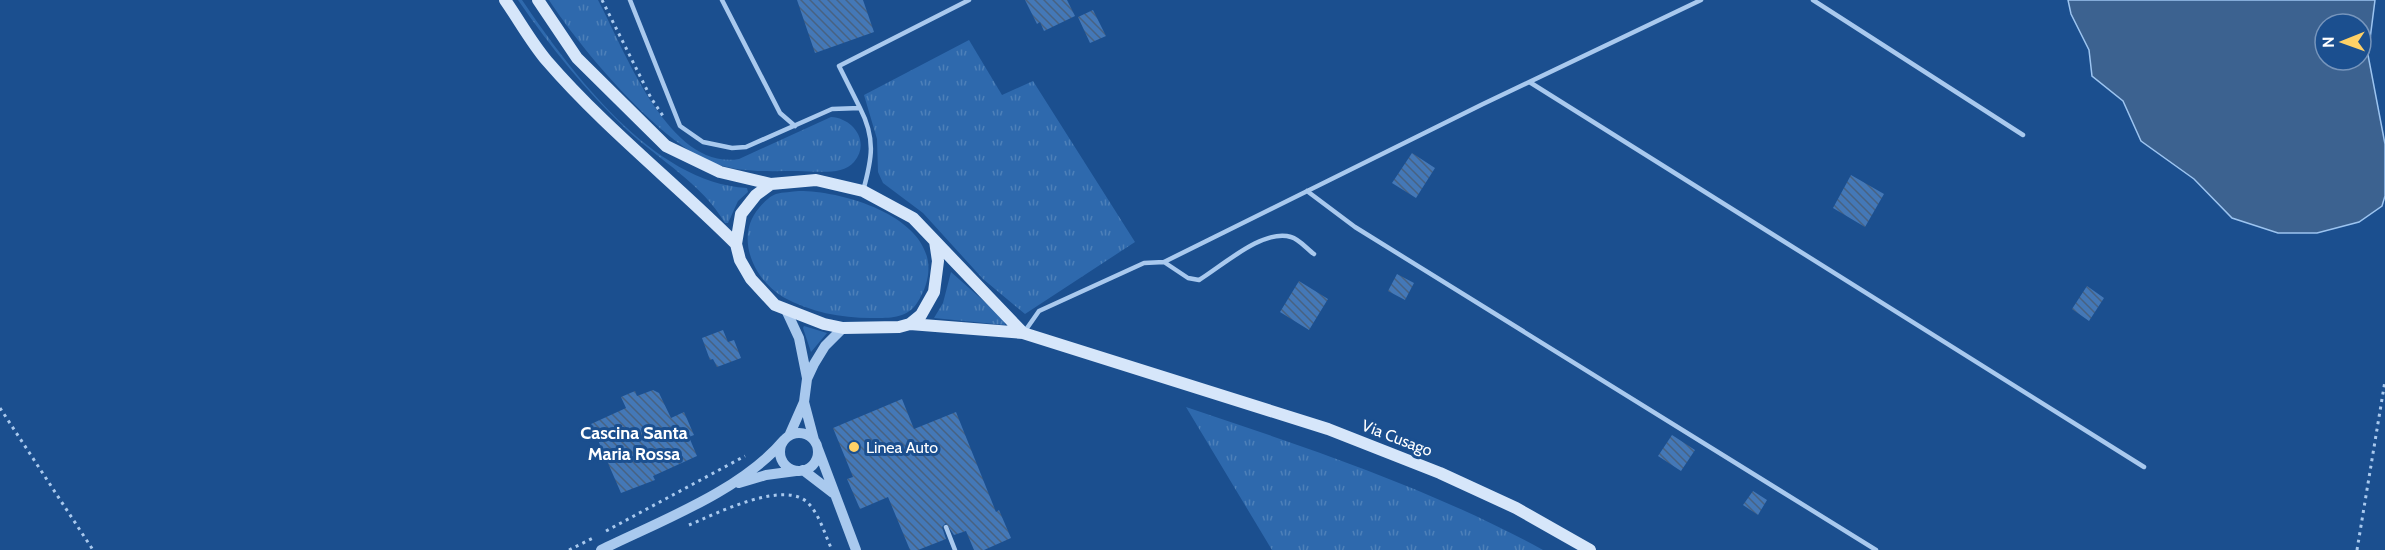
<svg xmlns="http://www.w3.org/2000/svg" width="2385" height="550" viewBox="0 0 2385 550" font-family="Cabin,sans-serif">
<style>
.grass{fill:url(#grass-tufts)}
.water{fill:#3c6290;stroke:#9cc4f0;stroke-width:1.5;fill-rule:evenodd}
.building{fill:url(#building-back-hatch)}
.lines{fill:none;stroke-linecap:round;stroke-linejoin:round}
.path{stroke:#a9c9ee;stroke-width:3;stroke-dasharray:3 4.5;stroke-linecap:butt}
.service{stroke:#a9c9ee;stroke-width:4.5}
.tertiary{stroke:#a9c9ee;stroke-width:10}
.secondary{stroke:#d6e6fa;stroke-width:12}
.poi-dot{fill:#ffd166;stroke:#1b4f8f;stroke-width:2}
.labels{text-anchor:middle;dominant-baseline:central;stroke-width:6;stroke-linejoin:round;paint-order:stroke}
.street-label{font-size:16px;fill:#fff;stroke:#1b4f8f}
.poi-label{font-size:16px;fill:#fff;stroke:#1b4f8f;text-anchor:start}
.neighbourhood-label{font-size:18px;font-weight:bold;fill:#fff;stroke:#1b4f8f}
</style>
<defs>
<pattern id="grass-tufts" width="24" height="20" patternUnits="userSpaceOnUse" patternTransform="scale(1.5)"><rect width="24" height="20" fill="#2e69ad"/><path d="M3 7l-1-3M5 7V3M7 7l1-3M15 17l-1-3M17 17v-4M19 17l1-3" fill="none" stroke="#4d80b9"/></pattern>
<pattern id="building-back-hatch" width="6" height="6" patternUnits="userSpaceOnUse" patternTransform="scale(1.5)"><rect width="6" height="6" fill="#4478b7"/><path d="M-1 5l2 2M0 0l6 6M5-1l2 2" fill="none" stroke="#486282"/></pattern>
</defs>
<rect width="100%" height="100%" fill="#1b4f8f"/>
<path class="grass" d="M 518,0 L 522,0 C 571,72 653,183 747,188 L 748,192 L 738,201 L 728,223 L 725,223 C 701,183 662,162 628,131 C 586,91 551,48 518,0 Z
M 549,0 L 598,0 C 625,51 669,171 739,159 L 831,117 C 853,118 871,142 854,162 C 842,176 815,171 798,171 C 770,171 743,173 716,164 C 662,146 580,48 549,0 Z
M 969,40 L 1002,95 L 1033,81 L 1135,242 L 1025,314 L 983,279 L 923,213 L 883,183 L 878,172 L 877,139 L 864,95 Z
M 799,191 C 855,191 964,229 917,303 C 907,319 888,318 871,318 C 841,318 810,312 783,297 C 754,280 734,237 759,208 C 763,203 770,196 776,194 C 783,192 792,192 799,191 Z
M 951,272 L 1004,319 L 1005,325 L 934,318 L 943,303 Z
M 804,326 L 827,333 L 811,352 L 803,328 Z
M 1186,407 C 1308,448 1430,488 1543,550 L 1272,550 Z"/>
<path class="water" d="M 2068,0 L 2375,0 L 2368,55 L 2385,144 L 2385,196 L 2382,206 L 2359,222 L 2317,233 L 2278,233 L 2232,218 L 2194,179 L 2141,141 L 2123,101 L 2092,76 L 2089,50 L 2071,14 ZM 2325,24 L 2361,24 L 2361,60 L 2325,60 Z"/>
<path class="building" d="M 797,0 L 863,0 L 874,32 L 815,53 Z
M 1025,0 L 1067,0 L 1075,16 L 1044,31 L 1040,22 L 1037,24 Z
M 1093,10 L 1106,36 L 1090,43 L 1078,17 Z
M 1412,153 L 1435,168 L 1416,198 L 1392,183 Z
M 1851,175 L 1884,194 L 1865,227 L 1833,208 Z
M 1397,274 L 1414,283 L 1405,300 L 1388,291 Z
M 1299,281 L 1328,299 L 1309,330 L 1280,312 Z
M 2087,286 L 2104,298 L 2089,321 L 2072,309 Z
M 723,330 L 728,342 L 734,340 L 741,358 L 717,367 L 713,359 L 710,360 L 702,338 Z
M 653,390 L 659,393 L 671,418 L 684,412 L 694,435 L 689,437 L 697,456 L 653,476 L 655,480 L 621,493 L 591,424 L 626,408 L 621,397 L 635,391 L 637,396 Z
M 902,399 L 914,429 L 956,412 L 996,512 L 999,510 L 1011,538 L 984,550 L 974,550 L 966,531 L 954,535 L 946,523 L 942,527 L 946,539 L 918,550 L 910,550 L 888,497 L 860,509 L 847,479 L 853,477 L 833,428 Z
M 1672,435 L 1695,450 L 1681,471 L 1658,456 Z
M 1753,491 L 1767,500 L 1758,515 L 1743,505 Z"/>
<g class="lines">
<path class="path" d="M 602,0 L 651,98 L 665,119
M 0,408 L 93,550
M 689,525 C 715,514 786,478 809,504 C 820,516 825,535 832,550
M 606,531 L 745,456
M 569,550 L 595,537
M 2357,550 L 2385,381"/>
<path class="service" d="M 630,0 L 680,126 L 703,142 L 732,148 L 746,147 L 832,109 L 860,108 C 876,139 872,159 863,191
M 722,0 L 780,113 L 795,126
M 1813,0 L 2023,135
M 1531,83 L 2144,467
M 860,108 L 839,66 L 969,0
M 1307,191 L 1355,227 L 1876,550
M 1164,262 L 1188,278 L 1199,280 C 1222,266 1264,228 1291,237 C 1299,239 1307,249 1314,254
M 1025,331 L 1039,311 L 1144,263 L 1164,262 L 1483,104 L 1701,0
M 946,527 L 955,550"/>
<path class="tertiary" d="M 786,310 L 799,338 L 807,378
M 804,402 L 814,440
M780 452a19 19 0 1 1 38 0a19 19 0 1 1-38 0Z
M 789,436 L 804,402 L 807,379 L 814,364 L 825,346 L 843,328
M 818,449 L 856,550
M 803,470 L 833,493
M 739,483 L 766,475 L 796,471
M 601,550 C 660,521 741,491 784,440"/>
<path class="secondary" d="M 505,0 C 519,20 531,42 547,61 C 604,127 674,182 736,244
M 538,0 L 577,58 L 666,146 L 720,172 L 771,184 L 816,180 L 863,191 L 913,218 L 935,241 L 938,261 L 934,292 L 921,315 L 910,324 L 899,327 L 843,328 L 824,324 L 775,305 L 751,279 L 740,260 L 736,244 L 741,214 L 756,195 L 771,184
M 935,241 L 1023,333
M 910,324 L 1023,333 L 1328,429 L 1440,473 L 1516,508 L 1590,550"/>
</g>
<circle class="poi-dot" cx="854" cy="447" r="6"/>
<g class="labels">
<g class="street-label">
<text transform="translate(1397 438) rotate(21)">Via Cusago</text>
</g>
<g class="poi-label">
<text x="866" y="447">Linea Auto</text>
</g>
<g class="neighbourhood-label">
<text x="634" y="433">Cascina Santa<tspan x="634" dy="21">Maria Rossa</tspan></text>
</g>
</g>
<g transform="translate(2343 42) rotate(269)"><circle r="28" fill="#1b4f8f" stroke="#7695bc" stroke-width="1.5"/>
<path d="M0-4.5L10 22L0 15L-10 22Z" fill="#ffd166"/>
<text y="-9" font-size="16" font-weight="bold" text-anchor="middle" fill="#ffffff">N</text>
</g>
</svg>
